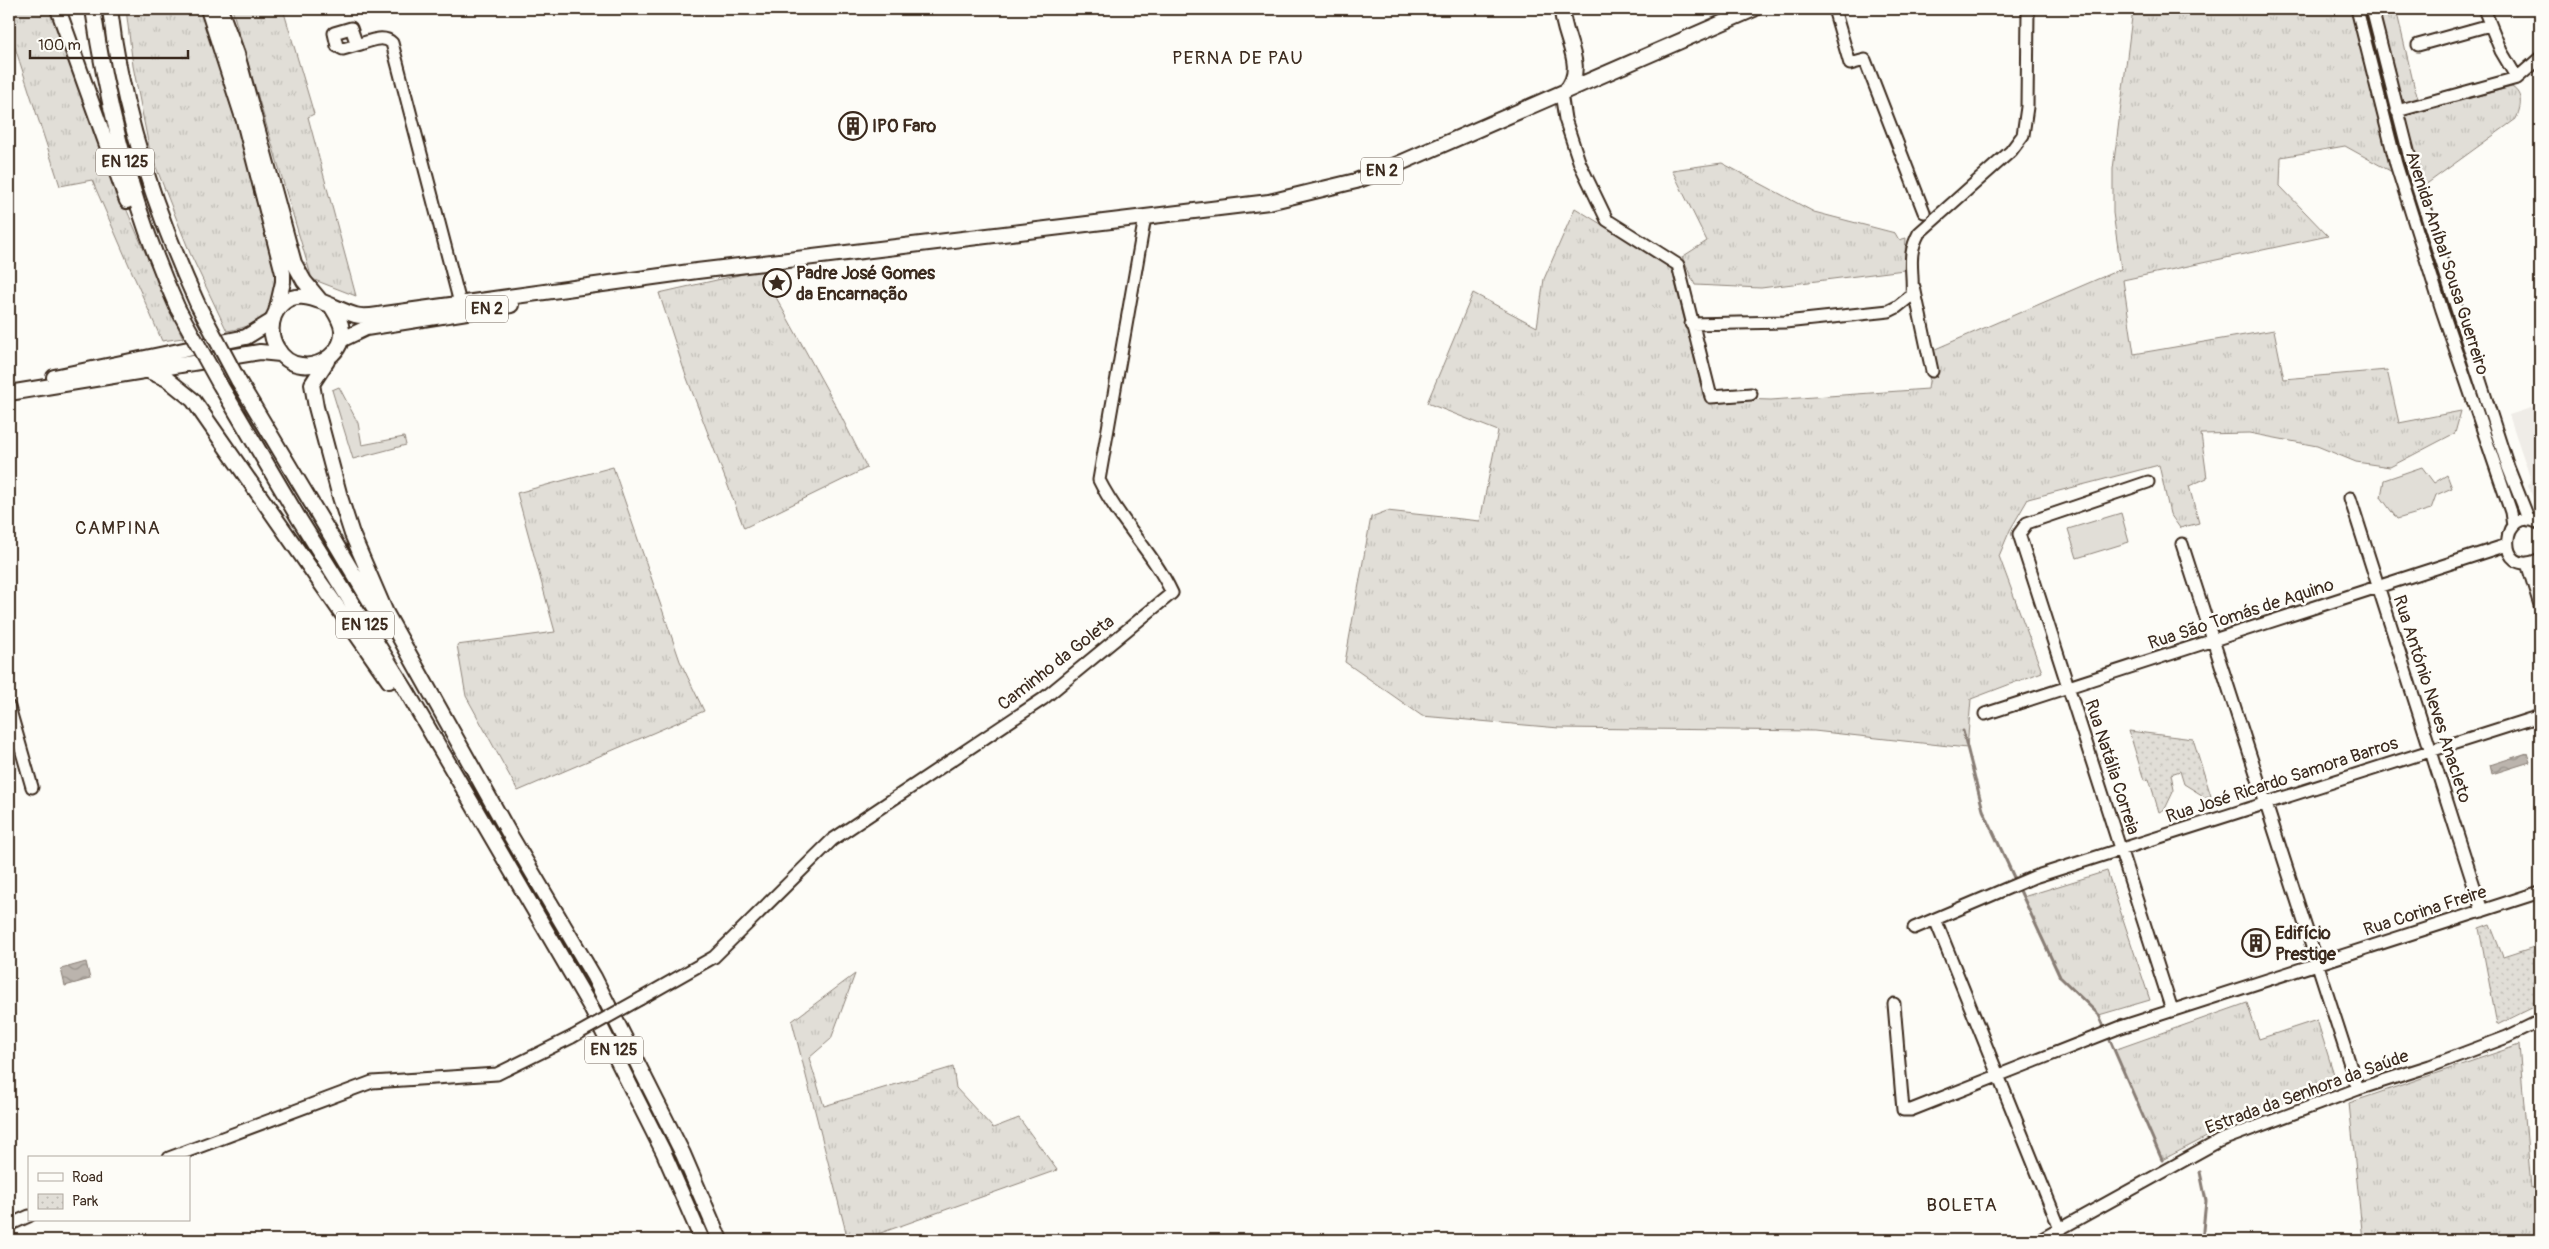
<svg xmlns="http://www.w3.org/2000/svg" width="2549" height="1249" viewBox="0 0 2549 1249" font-family="Pangolin,sans-serif">
<style>
.built{fill:#efece7}
.grass{fill:url(#grass-tufts);stroke:#8e847a}
.park{fill:url(#park-dots);stroke:#8e847a}
.garden{fill:#e1ded7;stroke:#8e847a}
.water{fill:url(#water-waves);stroke:#887d74}
.lines{fill:none;stroke-linecap:round;stroke-linejoin:round}
.stream{stroke:#887d74;stroke-width:3}
.minor-casing{stroke:#3b2a1e;stroke-width:15}
.major-casing{stroke:#3b2a1e;stroke-width:18}
.minor{stroke:#fdfcf7;stroke-width:11}
.major{stroke:#fdfcf7;stroke-width:14}
.minor-bridge-casing{stroke:#3b2a1e;stroke-width:15;stroke-linecap:butt}
.major-bridge-casing{stroke:#3b2a1e;stroke-width:18;stroke-linecap:butt}
.minor-bridge{stroke:#fdfcf7;stroke-width:11}
.major-bridge{stroke:#fdfcf7;stroke-width:14}
.labels{text-anchor:middle;dominant-baseline:central;stroke-width:5;stroke-linejoin:round;paint-order:stroke}
.shield{fill:#fdfcf7;stroke:#75695f;stroke-width:1}
.shield-label{font-size:16px;font-weight:bold;fill:#3b2a1e}
.poi-label{font-size:18px;font-weight:bold;fill:#3b2a1e;stroke:#fdfcf7;text-anchor:start}
.street-label{font-size:18px;fill:#3b2a1e;stroke:#fdfcf7}
.neighbourhood-label{font-size:19px;letter-spacing:1px;fill:#3b2a1e;stroke:#fdfcf7}
</style>
<defs>
<pattern id="grass-tufts" width="24" height="20" patternUnits="userSpaceOnUse" patternTransform="scale(1.25)"><rect width="24" height="20" fill="#e1ded7"/><path d="M3 7l-1-3M5 7V3M7 7l1-3M15 17l-1-3M17 17v-4M19 17l1-3" fill="none" stroke="#c2bfb8"/></pattern>
<pattern id="park-dots" width="8" height="8" patternUnits="userSpaceOnUse" patternTransform="scale(1.25)"><rect width="8" height="8" fill="#e1ded7"/><path d="M2 2h.1M6 6h.1" fill="none" stroke="#c2bfb8" stroke-width="1.8" stroke-linecap="round"/></pattern>
<pattern id="water-waves" width="16" height="10" patternUnits="userSpaceOnUse" patternTransform="scale(1.25)"><rect width="16" height="10" fill="#bbb4ad"/><path d="M0 5q4-4 8 0t8 0" fill="none" stroke="#99938c"/></pattern>
</defs>
<rect width="100%" height="100%" fill="#fdfcf7"/>
<filter id="ink" filterUnits="userSpaceOnUse"><feTurbulence type="fractalNoise" baseFrequency=".02" numOctaves="2"/><feDisplacementMap in="SourceGraphic" scale="10" xChannelSelector="R" yChannelSelector="G"/><feConvolveMatrix kernelMatrix="1 2 1 2 8 2 1 2 1" color-interpolation-filters="sRGB"/></filter>
<g filter="url(#ink)">
<path class="built" d="M 2540,405 L 2540,514 L 2528,486 L 2531,480 L 2509,415 Z"/>
<path class="grass" d="M 9,9 L 52,9 C 86,122 135,230 183,338 L 162,341 L 92,180 L 60,186 L 9,29 Z
M 126,9 L 201,9 L 227,75 L 275,268 C 277,309 269,324 227,331 L 190,253 L 150,152 L 133,66 Z
M 232,9 L 283,9 L 314,114 L 308,117 L 356,296 L 312,279 Z
M 2133,9 L 2396,9 L 2415,90 L 2424,110 L 2512,87 C 2524,95 2521,107 2516,119 L 2421,188 L 2345,146 L 2281,157 L 2280,186 L 2328,236 L 2123,280 L 2134,354 L 2274,330 L 2284,379 L 2387,370 L 2399,423 L 2461,411 L 2455,433 L 2390,467 L 2356,462 L 2317,446 L 2249,433 L 2201,434 L 2207,478 L 2189,486 L 2199,523 L 2180,528 L 2170,514 L 2159,465 L 2028,499 L 2010,530 L 1999,556 L 2042,672 L 1971,699 L 1967,748 L 1814,731 L 1559,728 L 1422,716 L 1345,662 L 1371,517 L 1387,511 L 1480,521 L 1498,431 L 1427,403 L 1473,293 L 1537,327 L 1544,279 L 1575,208 L 1671,267 L 1704,398 L 1771,400 L 1928,389 L 1933,350 L 2121,269 L 2113,213 L 2113,169 Z
M 1722,163 L 1814,212 L 1895,233 L 1899,240 L 1906,238 L 1904,270 L 1761,288 L 1695,285 L 1682,257 L 1707,241 L 1672,170 Z
M 761,270 L 837,408 L 867,468 L 744,528 L 685,373 L 659,293 Z
M 613,467 L 680,661 L 704,711 L 518,791 L 466,696 L 457,645 L 555,632 L 517,493 Z
M 2107,871 L 2150,1000 L 2099,1015 L 2060,977 L 2023,897 Z
M 855,974 L 831,1039 L 809,1058 L 824,1106 L 953,1067 L 956,1088 L 993,1128 L 1019,1118 L 1057,1170 L 861,1240 L 848,1240 L 792,1021 Z
M 2247,1003 L 2259,1039 L 2317,1020 L 2337,1084 L 2253,1113 L 2162,1160 L 2114,1050 Z
M 2519,1045 L 2531,1188 L 2540,1186 L 2540,1240 L 2363,1240 L 2349,1103 Z"/>
<path class="park" d="M 2129,731 L 2193,739 L 2211,796 L 2205,797 L 2184,784 L 2180,771 L 2171,774 L 2174,790 L 2165,809 L 2159,812 L 2149,779 L 2144,780 Z
M 2490,924 L 2503,957 L 2540,945 L 2540,1004 L 2497,1025 L 2479,928 Z"/>
<path class="garden" d="M 339,387 L 358,423 L 362,445 L 404,437 L 406,445 L 353,459 L 332,390 Z
M 2422,467 L 2434,483 L 2447,475 L 2452,488 L 2436,495 L 2431,509 L 2397,519 L 2381,497 L 2384,480 Z
M 2121,513 L 2129,542 L 2077,558 L 2068,529 Z"/>
<path class="water" d="M 2527,753 L 2530,762 L 2492,774 L 2490,765 Z
M 86,962 L 90,979 L 65,986 L 61,969 Z"/>
<g class="lines">
<path class="stream" d="M 1963,731 L 1983,810 L 2023,897 L 2060,977 L 2099,1015 L 2162,1160
M 2200,1172 L 2206,1201 L 2202,1240"/>
<defs>
<path id="minor" d="M 1834,9 L 1850,64 L 1865,60 L 1924,212
M 2357,9 L 2396,164 L 2442,310 L 2511,512 L 2513,526
M 2372,9 L 2416,182 L 2508,467 L 2529,520
M 2484,9 L 2501,51 L 2517,78
M 357,45 L 343,49 L 337,46 L 334,33 L 351,28 L 357,45 C 368,42 383,34 392,43 L 460,303
M 2418,45 L 2490,25
M 1561,93 L 1565,119 L 1580,164 L 1607,220 L 1678,265 L 1711,397 L 1751,394
M 2397,111 L 2517,78 L 2540,58
M 1914,287 L 1932,371
M 1691,324 L 1785,322 L 1889,311 L 1897,307 L 1912,295 C 1914,270 1906,257 1919,233 L 2011,151 L 2023,135 L 2027,107 L 2028,9
M 2148,482 L 2027,523 L 2019,534 L 2172,1010
M 2350,498 L 2482,911
M 2540,524 C 2500,499 2494,582 2540,559
M 2182,544 L 2358,1089
M 2527,563 L 2540,605
M 9,707 L 32,787
M 1985,714 L 2507,545
M 1935,919 L 2060,1229
M 1914,928 L 2034,877 L 2540,716
M 640,999 L 714,957 L 832,840 L 1043,699 L 1172,593 C 1153,552 1119,521 1099,480 L 1145,217
M 1894,1004 L 1903,1110 L 1911,1110 L 2121,1027 L 2540,892
M 169,1158 L 372,1082 L 497,1074 L 572,1037
M 9,1225 L 29,1216
M 2040,1240 L 2219,1141 L 2358,1089 L 2430,1066 L 2507,1037 L 2540,1021"/>
<path id="major" d="M 58,9 L 127,201
M 93,9 C 108,113 135,214 178,309
M 110,9 C 122,112 155,211 198,305
M 208,9 L 244,121 L 283,273 L 283,282 L 276,312
M 220,9 L 237,54 L 294,263 L 304,281 L 319,299
M 1562,9 C 1562,37 1588,66 1566,91
M 331,306 C 336,314 341,321 342,330 C 344,351 321,368 301,365 C 291,364 282,357 277,348 C 271,338 270,327 274,316 C 291,277 330,308 355,315 C 364,318 376,315 385,314 L 697,271 L 1269,202 L 1356,181 L 1382,171 L 1754,9
M 341,340 L 366,328 L 511,305
M 327,361 L 312,384 L 316,407 L 340,497 L 352,534 L 386,613 L 509,833 L 594,977 L 683,1154 L 720,1240
M 146,370 L 167,379 L 193,400 L 389,681
M 54,377 L 246,337 L 272,321
M 238,380 L 383,623
M 219,383 L 298,517 L 406,690 L 590,1006 L 663,1151 L 702,1240
M 9,393 L 260,352 L 280,354"/>
</defs>
<use href="#minor" class="minor-casing"/>
<use href="#major" class="major-casing"/>
<use href="#minor" class="minor"/>
<use href="#major" class="major"/>
<defs>
<path id="minor-bridge" d="M 572,1037 L 640,999"/>
<path id="major-bridge" d="M 198,305 L 238,380
M 178,309 L 219,383"/>
</defs>
<use href="#minor-bridge" class="minor-bridge-casing"/>
<use href="#major-bridge" class="major-bridge-casing"/>
<use href="#minor-bridge" class="minor-bridge"/>
<use href="#major-bridge" class="major-bridge"/>
</g>
</g>
<defs>
<symbol id="building-ring" viewBox="-11 -11 22 22"><circle r="9.5" fill="#fdfcf7" stroke="#3b2a1e" stroke-width="1.5"/><path d="M-4-6H4V6H1V3H-1V6H-4ZM-2.5-4.3h1.7v1.8h-1.7ZM.8-4.3h1.7v1.8H.8ZM-2.5-1h1.7V.8h-1.7ZM.8-1h1.7V.8H.8Z" fill="#3b2a1e"/></symbol>
<symbol id="sight-ring" viewBox="-11 -11 22 22"><circle r="9.5" fill="#fdfcf7" stroke="#3b2a1e" stroke-width="1.5"/><path d="M0-6L1.8-2.2L6-1.7L2.9 1.2L3.7 5.4L0 3.3L-3.7 5.4L-2.9 1.2L-6-1.7L-1.8-2.2Z" fill="#3b2a1e"/></symbol>
</defs>
<g fill-rule="evenodd">
<use href="#building-ring" x="837" y="110" width="32" height="32"/>
<use href="#sight-ring" x="761" y="267" width="32" height="32"/>
<use href="#building-ring" x="2240" y="927" width="32" height="32"/>
</g>
<g class="labels">
<g class="shield">
<rect x="96" y="148.5" width="58" height="27" rx="4"/>
<rect x="1361" y="157.5" width="42" height="27" rx="4"/>
<rect x="466" y="295.5" width="42" height="27" rx="4"/>
<rect x="336" y="611.5" width="58" height="27" rx="4"/>
<rect x="585" y="1036.5" width="58" height="27" rx="4"/>
</g>
<g class="shield-label">
<text x="125" y="162">EN 125</text>
<text x="1382" y="171">EN 2</text>
<text x="487" y="309">EN 2</text>
<text x="365" y="625">EN 125</text>
<text x="614" y="1050">EN 125</text>
</g>
<g class="poi-label">
<text x="872" y="126">IPO Faro</text>
<text x="796" y="273">Padre José Gomes<tspan x="796" dy="21">da Encarnação</tspan></text>
<text x="2275" y="933">Edifício<tspan x="2275" dy="21">Prestige</tspan></text>
</g>
<g class="street-label">
<text transform="translate(2447 263) rotate(72)">Avenida Aníbal Sousa Guerreiro</text>
<text transform="translate(2241 614) rotate(-18)">Rua São Tomás de Aquino</text>
<text transform="translate(1056 663) rotate(-38)">Caminho da Goleta</text>
<text transform="translate(2432 699) rotate(72)">Rua António Neves Anacleto</text>
<text transform="translate(2112 767) rotate(72)">Rua Natália Correia</text>
<text transform="translate(2282 780) rotate(-18)">Rua José Ricardo Samora Barros</text>
<text transform="translate(2425 911) rotate(-18)">Rua Corina Freire</text>
<text transform="translate(2307 1092) rotate(-20)">Estrada da Senhora da Saúde</text>
</g>
<g class="neighbourhood-label">
<text x="1238" y="58">PERNA DE PAU</text>
<text x="118" y="528">CAMPINA</text>
<text x="1962" y="1205">BOLETA</text>
</g>
</g>
<rect width="2549" height="1249" fill="none" stroke="#fdfcf7" stroke-width="30"/>
<rect x="15" y="15" width="2519" height="1219" fill="none" stroke="#3b2a1e" stroke-width="2" filter="url(#ink)"/>
<rect x="28" y="1156" width="162" height="65" fill="#fdfcf7" stroke="#afa8a0"/>
<rect x="38" y="1173" width="25" height="8" fill="#fdfcf7" stroke="#afa8a0"/>
<text x="72" y="1182" font-size="15" fill="#3b2a1e">Road</text>
<rect x="38" y="1194" width="25" height="15" fill="url(#park-dots)" stroke="#afa8a0"/>
<text x="72" y="1206" font-size="15" fill="#3b2a1e">Park</text>
<path d="M30 50v8h158v-8" fill="none" stroke="#3b2a1e" stroke-width="2.5"/>
<text x="38" y="50" font-size="15" fill="#3b2a1e" stroke="#fdfcf7" stroke-width="4" paint-order="stroke">100 m</text>
</svg>
